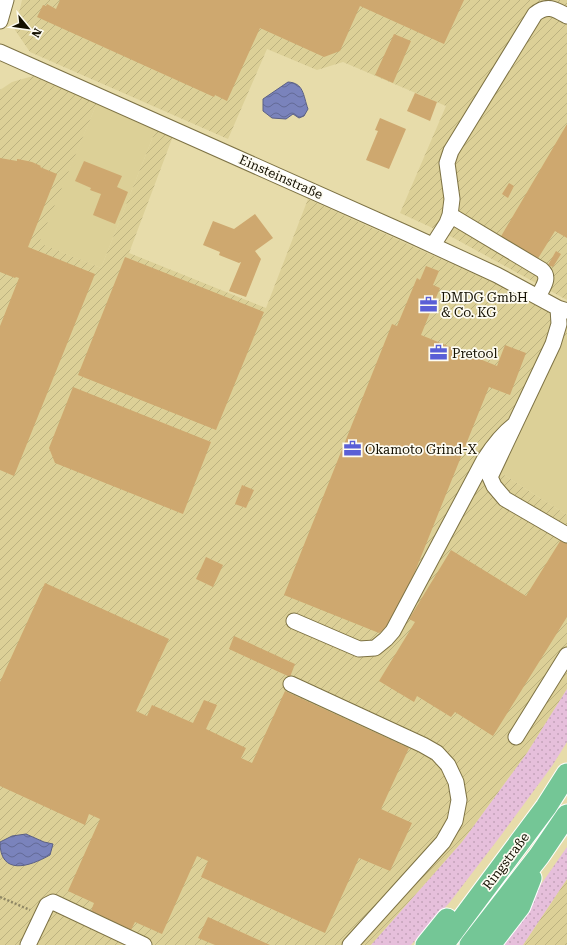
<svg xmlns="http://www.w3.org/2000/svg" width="567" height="945" viewBox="0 0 567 945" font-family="'Roboto Serif',serif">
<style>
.built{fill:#dcd097}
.industrial{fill:url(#industrial-furrows)}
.grass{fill:url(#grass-dots)}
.water{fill:url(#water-waves);stroke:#5b6084}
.building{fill:#cea86f}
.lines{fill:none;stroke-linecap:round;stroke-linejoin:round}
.minor-casing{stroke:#7d7244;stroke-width:17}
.highway-casing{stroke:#fff;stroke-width:23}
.path{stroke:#8f8764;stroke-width:2.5;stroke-dasharray:2 2;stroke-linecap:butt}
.minor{stroke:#fff;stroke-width:15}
.highway{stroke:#74c696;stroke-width:21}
.labels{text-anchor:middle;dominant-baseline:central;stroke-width:3.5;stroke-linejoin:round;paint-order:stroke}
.street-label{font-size:13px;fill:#141001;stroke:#fefcf2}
.poi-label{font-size:13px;fill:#141001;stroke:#fefcf2;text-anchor:start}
</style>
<defs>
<pattern id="industrial-furrows" width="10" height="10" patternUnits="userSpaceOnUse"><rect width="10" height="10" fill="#dcd097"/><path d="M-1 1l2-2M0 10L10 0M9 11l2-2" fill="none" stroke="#bcb280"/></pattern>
<pattern id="grass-dots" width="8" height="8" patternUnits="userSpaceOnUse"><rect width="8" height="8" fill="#e6bfdb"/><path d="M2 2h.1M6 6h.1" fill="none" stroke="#c4a3ba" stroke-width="1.8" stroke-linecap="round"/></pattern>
<pattern id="water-waves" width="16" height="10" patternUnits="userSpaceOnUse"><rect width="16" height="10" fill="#7a83bc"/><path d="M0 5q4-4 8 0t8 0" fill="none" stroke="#636a96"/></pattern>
</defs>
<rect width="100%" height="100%" fill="#e7dcaa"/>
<path class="built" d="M 97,103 L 156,129 L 101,268 L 38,243 Z
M 567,334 L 567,515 L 496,470 Z"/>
<path class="industrial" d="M 22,0 L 567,0 L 567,300 L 450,236 L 400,213 L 446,106 L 343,62 L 317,70 L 267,49 L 228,139 L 30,52 L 15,30 Z
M 33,76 L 97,103 L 39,243 L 101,268 L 156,129 L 173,136 L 129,253 L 266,308 L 308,199 L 567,316 L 567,334 L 496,470 L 567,515 L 567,689 L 527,753 L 462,842 L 371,945 L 0,945 L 0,90 L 12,82 Z
M 567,879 L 567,945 L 523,945 Z"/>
<path class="grass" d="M 567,689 L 567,742 L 552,766 L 502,834 L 450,902 L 411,945 L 371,945 L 462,842 L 527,753 Z
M 567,847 L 567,879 L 523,945 L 499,945 Z"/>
<path class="water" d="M 288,82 C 304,83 303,95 308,109 L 304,116 L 299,118 L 293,114 L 286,119 L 272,118 L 263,111 L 263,99 Z
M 26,834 L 44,842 L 53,844 L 50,855 C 29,867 0,876 0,842 L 12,836 Z"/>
<path class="building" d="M 60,0 L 464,0 L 444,44 L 360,6 L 340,51 L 324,57 L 260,28 L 227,101 L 215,95 L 214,97 L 37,17 L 43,5 L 46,6 L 47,4 L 56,9 Z
M 394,34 L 411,41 L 393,83 L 375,75 Z
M 415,93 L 437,102 L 430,121 L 407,111 Z
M 380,118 L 406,129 L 389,169 L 366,160 L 378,131 L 375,130 Z
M 567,124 L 567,238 L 555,231 L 537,260 L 500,238 Z
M 0,158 L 17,161 L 17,159 L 18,159 L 32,162 L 41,166 L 40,167 L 57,174 L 28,247 L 95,274 L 14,476 L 0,470 L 0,326 L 19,278 L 16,277 L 15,278 L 0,272 Z
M 84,161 L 122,176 L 117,187 L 128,192 L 115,224 L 93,215 L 101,194 L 90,190 L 91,188 L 75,181 Z
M 509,183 L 514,186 L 508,198 L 502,194 Z
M 255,214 L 273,238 L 255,251 L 261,259 L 246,297 L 229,291 L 241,262 L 239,263 L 219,255 L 220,252 L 203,245 L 213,221 L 234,229 Z
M 556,251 L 561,254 L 553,267 L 548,265 Z
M 125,257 L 264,312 L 216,430 L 78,375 Z
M 426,266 L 439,271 L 433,285 L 440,288 L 421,335 L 497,366 L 505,345 L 526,353 L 510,395 L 489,387 L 394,624 L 379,633 L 284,595 L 392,324 L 397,326 L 417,278 L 420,280 Z
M 73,387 L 211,442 L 183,514 L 55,463 L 49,448 Z
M 242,485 L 254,490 L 246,508 L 235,504 Z
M 562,538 L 567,541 L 567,617 L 493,736 L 455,712 L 451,717 L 417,696 L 414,702 L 379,681 L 415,622 L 409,619 L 451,550 L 526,596 Z
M 206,557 L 223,565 L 213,587 L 196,579 Z
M 45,583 L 169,639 L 136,711 L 147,716 L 152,705 L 193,723 L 204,700 L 217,705 L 206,729 L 246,748 L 241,758 L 252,763 L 285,691 L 409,748 L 381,809 L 412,823 L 390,871 L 359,858 L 325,933 L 201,877 L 208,861 L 197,856 L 162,934 L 135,922 L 131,930 L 91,911 L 94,903 L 68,891 L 100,819 L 89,814 L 85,825 L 0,786 L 0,682 Z
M 234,636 L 295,664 L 290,677 L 229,649 Z
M 208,917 L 270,945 L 215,945 L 198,938 Z"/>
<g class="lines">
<defs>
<path id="minor" d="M 0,21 L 6,0
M 0,52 L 406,233 L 497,275 L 558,308 L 567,311
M 450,215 L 542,270 C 551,278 542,288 538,297
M 433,245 L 447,223 L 450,215 L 452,199 L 447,163 L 451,151 L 535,14 C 547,4 555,9 567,16
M 558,308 L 559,324 L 553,344 L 490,477 L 494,486 L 505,499 L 567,535
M 294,621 L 359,649 L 375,648 L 386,639 L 393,631 L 484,460 C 493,446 501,435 514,425
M 291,684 L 423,745 L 437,753 L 448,765 L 456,782 L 459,800 L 455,821 L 443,842 L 350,945
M 516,737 L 567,655
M 28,945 L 47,905 L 53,902 L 144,945"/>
<path id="highway" d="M 426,945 L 447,919
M 443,945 L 546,807 L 567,774
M 470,945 L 539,856 L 567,815
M 490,945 L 520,906 L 531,878"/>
</defs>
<use href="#minor" class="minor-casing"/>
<use href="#highway" class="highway-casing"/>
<path class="path" d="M 0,897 L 30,910"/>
<use href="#minor" class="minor"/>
<use href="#highway" class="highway"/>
</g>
<defs>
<symbol id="office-bare" viewBox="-9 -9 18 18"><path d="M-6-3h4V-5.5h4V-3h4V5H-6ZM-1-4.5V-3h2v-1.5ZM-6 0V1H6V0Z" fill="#5a5fd6" stroke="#fefcf2" stroke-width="2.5" paint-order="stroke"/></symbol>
</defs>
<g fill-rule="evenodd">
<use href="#office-bare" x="416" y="292" width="25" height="25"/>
<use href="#office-bare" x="426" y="340" width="25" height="25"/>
<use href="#office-bare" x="340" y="436" width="25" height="25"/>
</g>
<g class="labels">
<g class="street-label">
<text transform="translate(281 177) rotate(24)">Einsteinstraße</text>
<text transform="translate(506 861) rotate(-53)">Ringstraße</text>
</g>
<g class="poi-label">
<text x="441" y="297">DMDG GmbH<tspan x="441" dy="15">&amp; Co. KG</tspan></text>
<text x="452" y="353">Pretool</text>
<text x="365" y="449">Okamoto Grind-X</text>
</g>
</g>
<g transform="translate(28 28) rotate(119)" stroke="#fefcf2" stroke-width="3" paint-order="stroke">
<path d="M0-3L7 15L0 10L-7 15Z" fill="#141001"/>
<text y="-6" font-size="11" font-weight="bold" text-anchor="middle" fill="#141001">N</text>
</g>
</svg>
